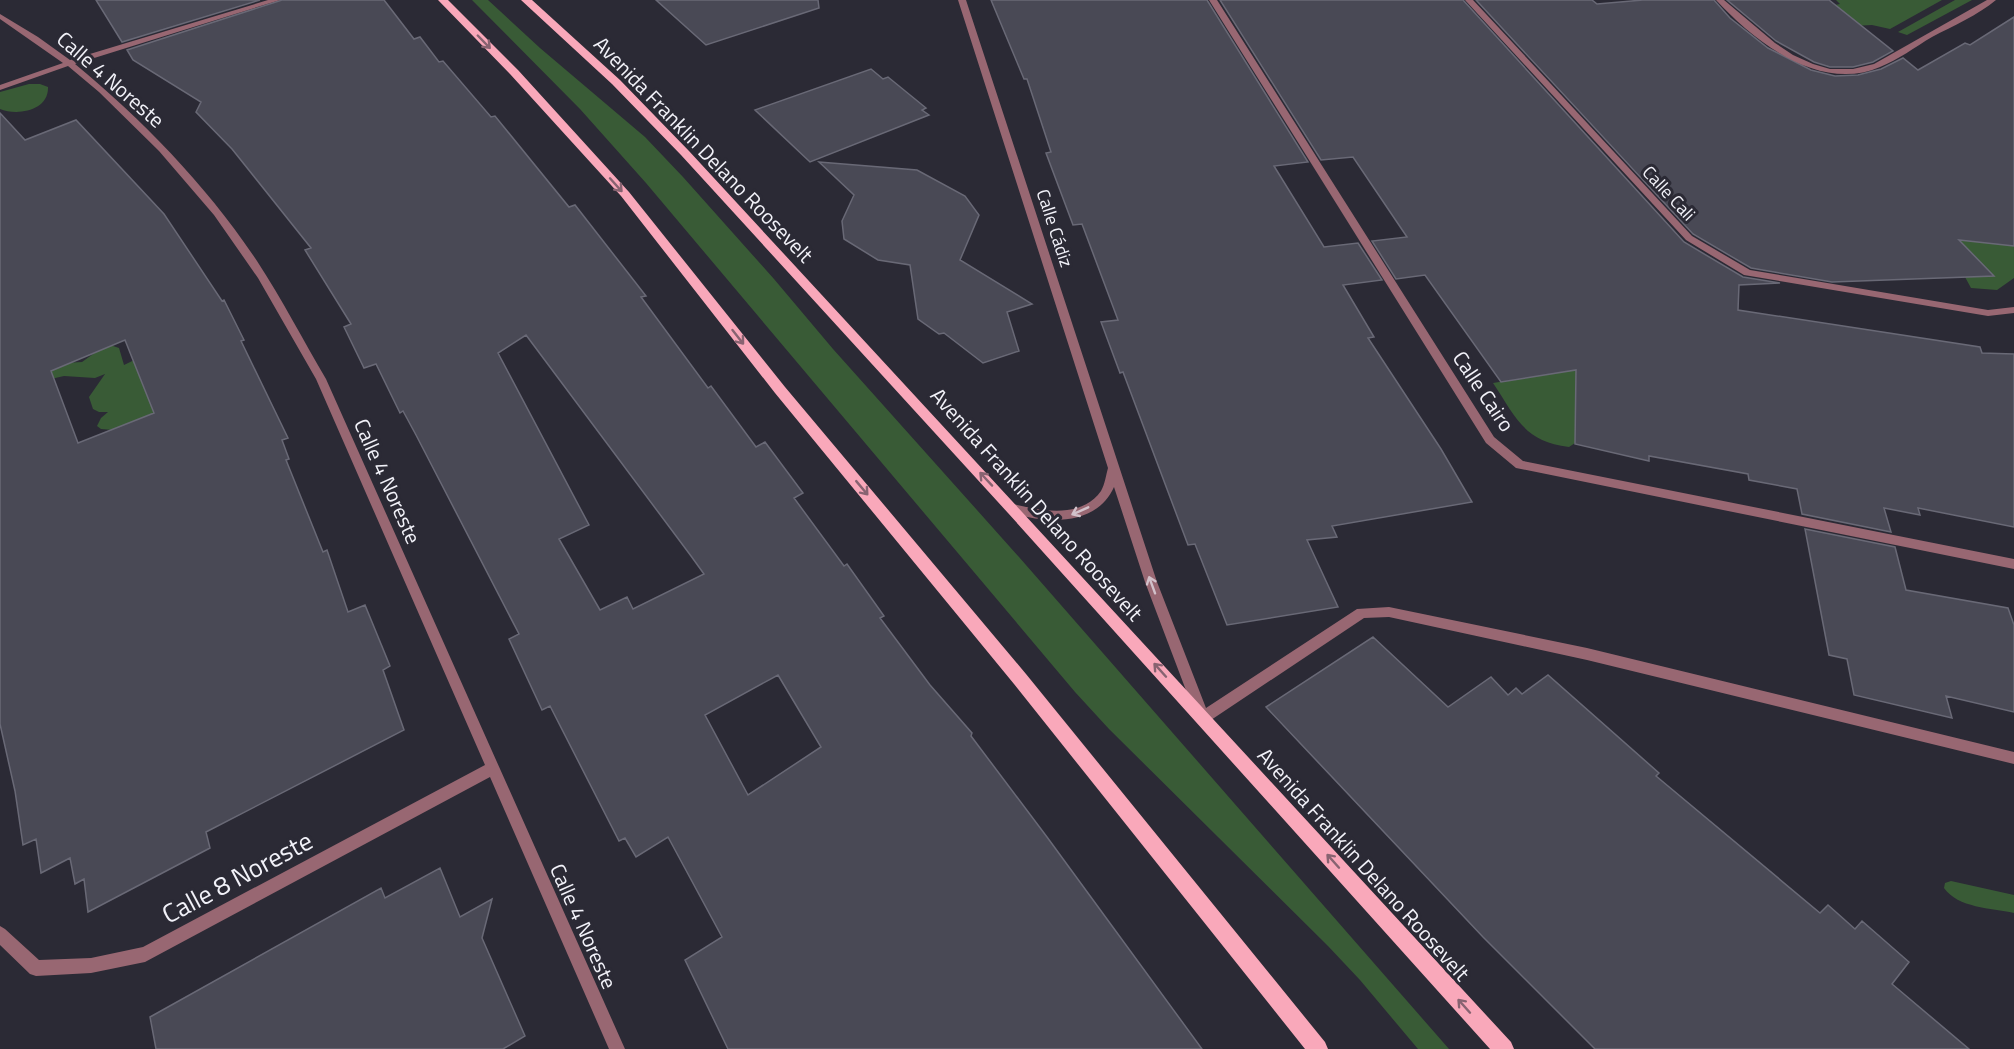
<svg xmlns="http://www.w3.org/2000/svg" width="2014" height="1049" viewBox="0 0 2014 1049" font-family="'Titillium Web',sans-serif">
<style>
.green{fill:#395b36}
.building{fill:#494955;stroke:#696976;stroke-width:1.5;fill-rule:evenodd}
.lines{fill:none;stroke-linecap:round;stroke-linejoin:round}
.street{fill:#986772;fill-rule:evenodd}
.primary{fill:#f9a8ba;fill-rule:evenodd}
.oneway{stroke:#886371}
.oneway2{stroke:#d2c1ca}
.labels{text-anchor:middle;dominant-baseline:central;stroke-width:6;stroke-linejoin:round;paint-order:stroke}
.far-street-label{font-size:18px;fill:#f2f2f9;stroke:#2b2a35}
.street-label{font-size:21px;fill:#f2f2f9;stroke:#2b2a35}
.near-street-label{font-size:26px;fill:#f2f2f9;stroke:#2b2a35}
</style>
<rect width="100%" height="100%" fill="#2b2a35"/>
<path class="green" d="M 472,0 L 488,0 L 540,48 L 645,137 L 683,177 L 774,279 L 833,349 L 1019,557 L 1449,1049 L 1418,1049 L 1360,980 L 1328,946 L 1109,729 L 1075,692 L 646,183 L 580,109 Z
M 1836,0 L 1942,0 L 1890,29 L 1872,25 L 1832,27 L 1852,18 L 1835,5 L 1840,4 Z
M 1955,0 L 1972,0 L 1907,35 L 1898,32 Z
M 29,84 L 40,84 L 48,87 C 49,111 17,116 0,109 L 0,92 Z
M 2014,238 L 2014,278 L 1997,290 L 1971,288 L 1965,277 L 1959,240 Z
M 107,344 L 119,348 L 124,365 L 151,352 L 188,391 L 125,431 L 101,429 L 97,426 L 101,418 L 108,412 L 99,412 L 93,409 L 89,397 L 105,374 L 95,378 L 64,376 L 42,381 L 47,373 L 64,363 L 82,362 Z
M 1585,368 L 1575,443 L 1569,447 C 1523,441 1516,417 1493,383 Z
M 1951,881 L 2014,895 L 2014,913 C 1991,908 1958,908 1944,888 L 1945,883 Z"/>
<path class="building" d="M 96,0 L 260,0 L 122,42 Z
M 282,0 L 384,0 L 414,39 L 420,37 L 439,62 L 443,61 L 491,117 L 495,116 L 569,207 L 575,205 L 646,296 L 641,297 L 708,388 L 711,386 L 756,447 L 765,442 L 803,493 L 794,498 L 844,566 L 847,564 L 884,616 L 880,618 L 930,685 L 972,733 L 971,736 L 1047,837 L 1202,1049 L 728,1049 L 685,960 L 722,937 L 668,837 L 636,857 L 625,838 L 619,841 L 550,706 L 542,710 L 509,639 L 519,634 L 416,435 L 403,411 L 400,413 L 376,364 L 364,368 L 344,327 L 351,324 L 305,250 L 311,248 L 232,149 L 196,112 L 201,102 L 133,60 L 127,50 ZM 526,335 L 691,556 L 704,574 L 633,609 L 627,597 L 600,610 L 559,539 L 589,525 L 498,353 ZM 778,675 L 821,747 L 748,795 L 705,715 Z
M 656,0 L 818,0 L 819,8 L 706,45 Z
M 991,0 L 1207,0 L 1308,162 L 1274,166 L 1324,247 L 1358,243 L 1382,280 L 1343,285 L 1374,337 L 1368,338 L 1441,449 L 1472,502 L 1332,526 L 1337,537 L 1307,540 L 1338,607 L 1227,625 L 1195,544 L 1188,545 L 1123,372 L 1120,373 L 1101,322 L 1118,320 L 1082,224 L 1073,225 L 1046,153 L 1051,152 L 1027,79 L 1024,79 Z
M 1220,0 L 1463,0 L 1684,242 L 1743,277 L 1780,283 L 1739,285 L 1738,310 L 1980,347 L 1982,353 L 2014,354 L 2014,527 L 1918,508 L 1920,515 L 1884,508 L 1891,532 L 1802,514 L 1797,489 L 1749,480 L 1748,474 L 1649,456 L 1649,461 L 1575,444 L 1576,370 L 1501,382 L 1425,275 L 1396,279 L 1372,241 L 1407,237 L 1353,157 L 1321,160 Z
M 1476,0 L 1592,0 L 1597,4 L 1643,0 L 1714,0 L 1730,18 L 1768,48 L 1811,70 L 1835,76 L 1858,75 L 1881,69 L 1903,58 L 1918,70 L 1965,43 L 1970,45 L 2014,17 L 2014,246 L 1959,240 L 1994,276 L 1832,282 L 1751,268 L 1693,234 Z
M 1727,0 L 1829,0 L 1893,51 L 1873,62 L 1853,67 L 1830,67 L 1814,62 L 1776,41 Z
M 871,69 L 883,79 L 888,77 L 926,108 L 922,110 L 929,115 L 810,162 L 755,110 Z
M 0,113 L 25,140 L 76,120 L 164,214 L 222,301 L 224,300 L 244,340 L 241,341 L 288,438 L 282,440 L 289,459 L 286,460 L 323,552 L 327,550 L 348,612 L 365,605 L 390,666 L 383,670 L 404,730 L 206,832 L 210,848 L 88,912 L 84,879 L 75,884 L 70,858 L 41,873 L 36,839 L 23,845 L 15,791 L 0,724 ZM 125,340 L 154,413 L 78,443 L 51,371 Z
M 819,162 L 917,170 L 965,196 L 979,215 L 960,260 L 1032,304 L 1007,312 L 1019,351 L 983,363 L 944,333 L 939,334 L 918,319 L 910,265 L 878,260 L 844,239 L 842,221 L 854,195 Z
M 1805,529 L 1895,547 L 1906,590 L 2008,608 L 2014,625 L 2014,712 L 1946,696 L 1952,718 L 1854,695 L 1847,659 L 1829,655 Z
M 1373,637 L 1448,707 L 1491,677 L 1508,695 L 1516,688 L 1522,694 L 1548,675 L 1659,773 L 1656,776 L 1820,913 L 1828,905 L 1855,929 L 1862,921 L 1909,962 L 1892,984 L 1969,1049 L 1595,1049 L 1483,937 L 1266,707 Z
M 440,868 L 460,917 L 492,899 L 482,938 L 525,1036 L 503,1049 L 156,1049 L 150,1017 L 381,888 L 385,898 Z"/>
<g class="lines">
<path class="street" d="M 268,0 L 280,0 L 75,64 C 144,121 207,186 257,261 C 282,299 303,340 326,379 L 625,1049 L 609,1049 L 490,777 L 145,962 L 91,973 L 36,976 L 30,974 L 0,945 L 0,926 L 5,929 L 39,960 L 91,958 L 143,947 L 485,765 L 316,379 L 258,278 L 214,215 L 159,151 L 99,92 L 68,66 L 0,90 L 0,85 L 63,63 L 0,19 L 0,14 L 38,37 L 70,60 Z
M 958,0 L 966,0 L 1157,582 L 1206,708 L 1357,609 L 1389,607 L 1587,648 L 2014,752 L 2014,764 L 1587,660 L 1389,617 L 1364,618 L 1208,722 L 1203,724 L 1198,722 L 1145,582 L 1114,487 C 1096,527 1045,524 1009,512 L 1007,509 L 1009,506 L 1013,504 C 1042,511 1081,519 1101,491 C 1105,484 1106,475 1108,468 Z
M 1209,0 L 1217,0 L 1494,437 L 1523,461 L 2014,559 L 2014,569 L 1516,468 L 1486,443 Z
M 1465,0 L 1473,0 L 1692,236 L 1750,270 L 1988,310 L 2014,307 L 2014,313 L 1988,316 L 1744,275 L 1686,240 Z
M 1716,0 L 1724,0 L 1775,43 L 1793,55 L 1813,64 L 1830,69 L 1853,69 L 1874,64 L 1987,0 L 1996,0 C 1978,15 1953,26 1932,37 C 1915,47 1898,60 1880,67 C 1820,93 1755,42 1716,0 Z"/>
<path class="primary" d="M 438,0 L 448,0 L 518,70 L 629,192 L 785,387 L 1026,674 L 1325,1042 L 1328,1049 L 1305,1049 L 1014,684 L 775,393 L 621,196 L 510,74 Z
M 521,0 L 532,0 L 620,80 L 689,151 L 1511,1042 L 1514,1049 L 1490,1049 L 1008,513 L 681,155 L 612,84 Z"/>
</g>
<defs><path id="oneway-shaft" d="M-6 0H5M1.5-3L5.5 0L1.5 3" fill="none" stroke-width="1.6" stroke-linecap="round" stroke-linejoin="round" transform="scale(1.5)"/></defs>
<g class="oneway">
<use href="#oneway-shaft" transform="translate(484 42) rotate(46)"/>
<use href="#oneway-shaft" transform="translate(616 185) rotate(48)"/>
<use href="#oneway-shaft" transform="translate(738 337) rotate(52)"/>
<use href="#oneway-shaft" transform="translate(986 479) rotate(-133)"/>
<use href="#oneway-shaft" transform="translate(862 488) rotate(50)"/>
<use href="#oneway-shaft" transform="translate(1160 670) rotate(-132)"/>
<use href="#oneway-shaft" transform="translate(1333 861) rotate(-132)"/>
<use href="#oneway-shaft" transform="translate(1464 1006) rotate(-132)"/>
</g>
<g class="oneway2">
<use href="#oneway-shaft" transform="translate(1080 511) rotate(156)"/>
<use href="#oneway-shaft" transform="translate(1152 585) rotate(-110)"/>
</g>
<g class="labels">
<g class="far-street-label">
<text transform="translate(1669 193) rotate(47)">Calle Cali</text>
<text transform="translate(1055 228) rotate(72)">Calle Cádiz</text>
</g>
<g class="street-label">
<text transform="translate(111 79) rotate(41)">Calle 4 Noreste</text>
<text transform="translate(704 149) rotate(46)">Avenida Franklin Delano Roosevelt</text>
<text transform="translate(1484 391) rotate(56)">Calle Cairo</text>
<text transform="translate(388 481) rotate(66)">Calle 4 Noreste</text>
<text transform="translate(1037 504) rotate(48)">Avenida Franklin Delano Roosevelt</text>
<text transform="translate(1364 864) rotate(48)">Avenida Franklin Delano Roosevelt</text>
<text transform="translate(584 926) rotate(66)">Calle 4 Noreste</text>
</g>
<g class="near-street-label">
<text transform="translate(237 877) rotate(-28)">Calle 8 Noreste</text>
</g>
</g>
</svg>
